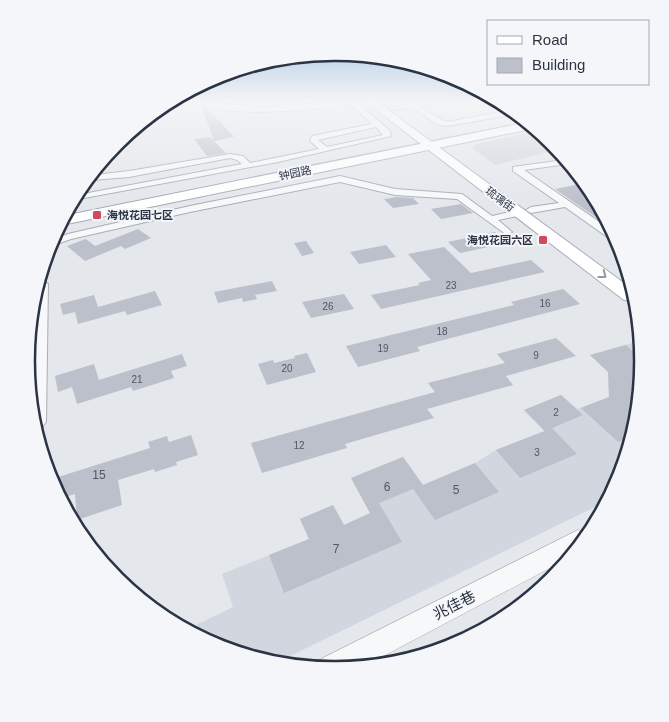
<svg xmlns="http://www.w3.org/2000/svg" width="669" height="722" viewBox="0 0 669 722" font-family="Arial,'Noto Sans SC',sans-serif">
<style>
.built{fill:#d2d6de}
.green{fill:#c9d6c5}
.building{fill:#bbc0ca}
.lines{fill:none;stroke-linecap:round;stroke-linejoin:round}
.minor-casing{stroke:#a9aeb7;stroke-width:2}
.tertiary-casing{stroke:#a9aeb7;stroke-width:1}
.secondary-casing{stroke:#a9aeb7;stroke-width:2}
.primary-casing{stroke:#a3abb8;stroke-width:2}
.minor{fill:#f7f8fa;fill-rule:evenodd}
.tertiary{fill:#f7f8fa;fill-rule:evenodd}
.secondary{fill:#fff;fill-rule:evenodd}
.primary{fill:#fff;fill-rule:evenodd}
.oneway{stroke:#959aa2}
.poi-dot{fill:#d1495b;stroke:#f4f6f9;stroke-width:2}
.labels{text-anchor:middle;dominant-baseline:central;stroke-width:4;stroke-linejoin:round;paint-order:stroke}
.number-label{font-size:10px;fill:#4f5766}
.far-street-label{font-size:11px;fill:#2b3445;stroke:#f4f6f9}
.far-poi-label{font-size:11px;font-weight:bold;fill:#2b3445;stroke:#f4f6f9;text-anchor:start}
.near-number-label{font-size:12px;fill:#4f5766}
.near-street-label{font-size:15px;fill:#2b3445;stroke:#f4f6f9}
.rim{fill:none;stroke:#2b3445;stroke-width:2.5}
</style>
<rect width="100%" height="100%" fill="#e4e7ec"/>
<path class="built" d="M 534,131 L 553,143 L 557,150 L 495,165 L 472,148 L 477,144 Z
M 639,341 L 643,361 L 619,479 L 603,503 L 284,659 L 216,646 L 190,628 L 233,607 L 222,574 L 309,539 L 300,519 L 333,505 L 344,525 L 370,513 L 351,478 L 403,457 L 423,485 L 475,463 L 496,450 L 544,431 L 524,410 L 561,395 L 577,409 L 609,397 L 608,372 L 590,355 Z"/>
<path class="green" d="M 506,610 L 452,646 L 430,650 Z"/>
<path class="building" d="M 201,106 L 208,109 L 234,137 L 214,141 L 226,153 L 207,156 L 194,139 L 210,137 L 214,140 Z
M 580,184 L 602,217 L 607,225 L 555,189 Z
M 397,197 L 413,198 L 419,204 L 393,208 L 384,199 Z
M 461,204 L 473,213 L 441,219 L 431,209 Z
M 138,229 L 151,238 L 125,249 L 121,246 L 85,261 L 67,246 L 86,239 L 95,246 Z
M 495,232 L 508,243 L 460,253 L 448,242 Z
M 306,241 L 314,253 L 302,256 L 294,243 Z
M 386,245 L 396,257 L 359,264 L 350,252 Z
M 444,247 L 471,273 L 531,260 L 545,272 L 381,309 L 371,295 L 420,285 L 418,283 L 431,280 L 408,254 Z
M 272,281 L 277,291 L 255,295 L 257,299 L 243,302 L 242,298 L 218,303 L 214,292 Z
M 563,289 L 580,304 L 417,347 L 420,351 L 358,367 L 346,346 L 514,305 L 511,302 Z
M 155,291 L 162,305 L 127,315 L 125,311 L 78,324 L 75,312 L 63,315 L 60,304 L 94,295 L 98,307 Z
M 344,294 L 354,309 L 311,318 L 302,302 Z
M 556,338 L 576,356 L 506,376 L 513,385 L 427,409 L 434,418 L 345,444 L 347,448 L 262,473 L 251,443 L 435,392 L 428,383 L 505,363 L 497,354 Z
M 626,345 L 643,361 L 628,437 L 618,442 L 581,408 L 609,397 L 608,372 L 590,355 Z
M 307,353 L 316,372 L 267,385 L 258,364 L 273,360 L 274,363 L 295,358 L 294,356 Z
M 182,354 L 187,366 L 171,371 L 174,378 L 133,391 L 131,387 L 77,404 L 72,387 L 58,392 L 55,376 L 94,364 L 99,380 Z
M 561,395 L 583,415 L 550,429 L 552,428 L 577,454 L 520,478 L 496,450 L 545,431 L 524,410 Z
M 191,435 L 198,455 L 176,462 L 177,465 L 155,472 L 154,469 L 118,480 L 122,505 L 77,520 L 75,494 L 62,498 L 55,487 L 55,478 L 150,448 L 148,442 L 167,436 L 169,442 Z
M 403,457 L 423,485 L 475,463 L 499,492 L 435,520 L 413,489 L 379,503 L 402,542 L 284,593 L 269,555 L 309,539 L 300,519 L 333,505 L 344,525 L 370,513 L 351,478 Z"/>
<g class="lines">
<defs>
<path id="minor" d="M 194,101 L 258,107 L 364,101 L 363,103 L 359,104 L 390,131 L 391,136 L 278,162 L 79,199 L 83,194 L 242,164 L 237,160 L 230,158 L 129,177 L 92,180 L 95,175 L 129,171 L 230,154 L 243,156 L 250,163 L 319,149 L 310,141 L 312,136 L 372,124 L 351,105 C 315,109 225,120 194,101 ZM 376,127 L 383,135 L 327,147 L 318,140 Z
M 404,101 L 412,101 L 442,120 L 447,122 L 505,111 L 510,115 L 447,126 L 436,124 L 412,107 L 391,110 L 388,108 L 407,104 Z
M 564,160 L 567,164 L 524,170 L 611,230 L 618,242 L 613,241 L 565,207 L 531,213 L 526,210 L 531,207 L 559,203 L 513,171 L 513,167 Z
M 340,176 L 395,189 L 462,194 L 492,216 L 519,210 L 524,213 L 522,215 L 498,220 L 512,232 L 507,235 L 457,199 L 395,195 L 340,182 L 190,212 L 71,239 L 49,247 L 52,240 L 68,234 L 190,206 Z
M 42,281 L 48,284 L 46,422 L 43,426 L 39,427 L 32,389 L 35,319 Z"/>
<path id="tertiary" d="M 578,530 L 584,532 L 565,560 L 374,661 L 334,669 L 318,666 L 321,659 Z"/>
<path id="secondary" d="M 365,101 L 376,101 L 628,286 L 631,301 L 624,300 Z"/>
<path id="primary" d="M 523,123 L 531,129 L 62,225 L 68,215 Z"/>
</defs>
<use href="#minor" class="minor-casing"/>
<use href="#tertiary" class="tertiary-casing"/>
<use href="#secondary" class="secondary-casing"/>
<use href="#primary" class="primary-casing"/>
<use href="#minor" class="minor"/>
<use href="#tertiary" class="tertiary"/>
<use href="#secondary" class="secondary"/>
<use href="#primary" class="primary"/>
</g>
<defs><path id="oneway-chevron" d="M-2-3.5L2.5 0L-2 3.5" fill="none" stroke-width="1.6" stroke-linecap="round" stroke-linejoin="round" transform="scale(1.25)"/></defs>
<use class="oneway" href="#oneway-chevron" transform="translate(603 275) rotate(37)"/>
<linearGradient id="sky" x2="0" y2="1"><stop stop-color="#8bb4dd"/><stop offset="0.5" stop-color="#f3f4f6"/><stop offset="1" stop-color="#f3f4f6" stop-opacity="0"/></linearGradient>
<rect width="669" height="202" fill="url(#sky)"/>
<g class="poi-dot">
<rect x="92" y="210" width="10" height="10" rx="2.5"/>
<rect x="538" y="235" width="10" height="10" rx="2.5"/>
</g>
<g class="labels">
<g class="number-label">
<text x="451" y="285">23</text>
<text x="545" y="303">16</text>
<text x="328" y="306">26</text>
<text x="442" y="331">18</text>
<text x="383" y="348">19</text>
<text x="536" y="355">9</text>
<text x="287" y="368">20</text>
<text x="137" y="379">21</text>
<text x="556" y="412">2</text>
<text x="299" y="445">12</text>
<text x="537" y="452">3</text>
</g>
<g class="far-street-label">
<text transform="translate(295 173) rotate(-12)">钟园路</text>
<text transform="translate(500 199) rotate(37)">琉璃街</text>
</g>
<g class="far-poi-label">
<text x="107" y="215">海悦花园七区</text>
<text x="533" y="240" text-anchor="end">海悦花园六区</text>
</g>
<g class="near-number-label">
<text x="99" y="475">15</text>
<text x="387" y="487">6</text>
<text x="456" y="490">5</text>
<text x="336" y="549">7</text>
</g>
<g class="near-street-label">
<text transform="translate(454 605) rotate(-27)">兆佳巷</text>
</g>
</g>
<path d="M0 0H669V722H0ZM334 61H335A299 299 0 0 1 634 360V362A299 299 0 0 1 335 661H334A299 299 0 0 1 35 362V360A299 299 0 0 1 334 61Z" fill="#f4f6f9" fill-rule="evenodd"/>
<path class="rim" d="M334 61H335A299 299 0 0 1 634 360V362A299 299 0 0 1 335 661H334A299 299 0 0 1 35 362V360A299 299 0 0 1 334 61Z"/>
<rect x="487" y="20" width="162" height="65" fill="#f4f6f9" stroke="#a4a8b1"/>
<rect x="497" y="36" width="25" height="8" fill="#ffffff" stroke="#a4a8b1"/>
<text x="532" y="45" font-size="15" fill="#2b3445">Road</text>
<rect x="497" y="58" width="25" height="15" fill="#bbc0ca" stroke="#a4a8b1"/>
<text x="532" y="70" font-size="15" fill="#2b3445">Building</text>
</svg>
